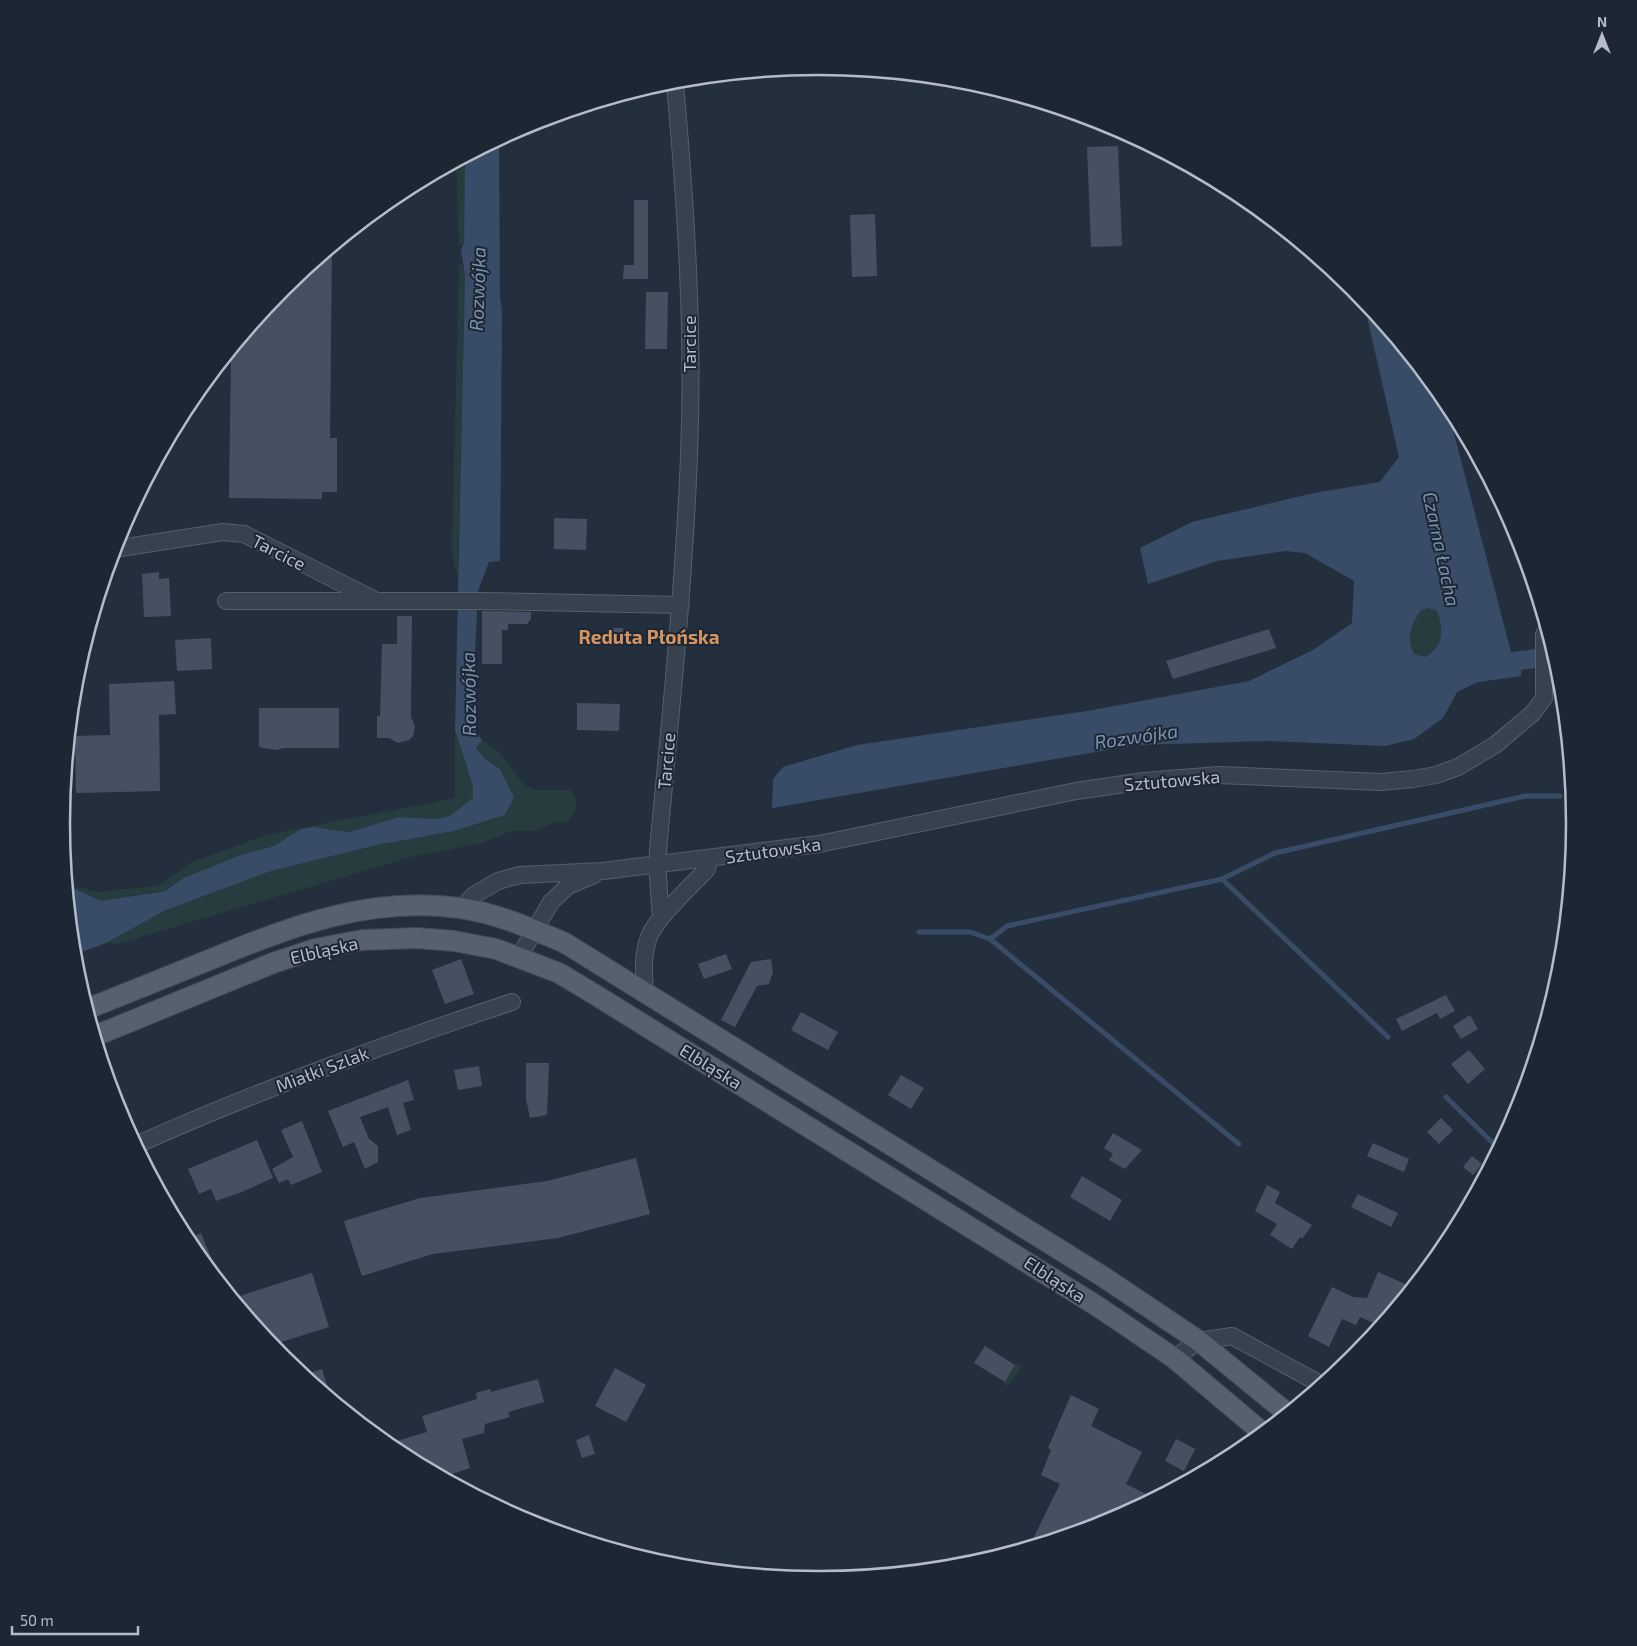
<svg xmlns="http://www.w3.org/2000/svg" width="1637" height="1646" viewBox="0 0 1637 1646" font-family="'Exo 2',sans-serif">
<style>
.green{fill:#263c3f}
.water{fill:#394c67;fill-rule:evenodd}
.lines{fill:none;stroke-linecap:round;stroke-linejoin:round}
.stream{stroke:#394c67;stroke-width:5}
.building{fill:#455162}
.minor-casing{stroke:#565f6c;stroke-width:18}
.major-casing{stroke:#414a57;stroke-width:22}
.minor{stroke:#38414e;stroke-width:16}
.major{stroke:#56606e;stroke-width:20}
.labels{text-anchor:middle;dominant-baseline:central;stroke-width:4;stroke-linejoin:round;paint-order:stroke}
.street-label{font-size:18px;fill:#b4bcc9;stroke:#1d2633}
.water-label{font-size:19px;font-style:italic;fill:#7c92b1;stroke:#1d2633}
.neighbourhood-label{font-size:19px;font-weight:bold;fill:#d59563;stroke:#1d2633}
.rim{fill:none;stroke:#b4bcc9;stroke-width:2.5}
</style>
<rect width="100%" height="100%" fill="#242f3e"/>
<path class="green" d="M 465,158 L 464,243 L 459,245 L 456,162 Z
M 459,263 L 462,265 L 465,277 L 458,574 L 455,569 L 452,550 Z
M 1428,608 L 1437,611 C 1444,630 1444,646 1425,657 L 1414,654 C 1405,638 1412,623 1421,610 Z
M 455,730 L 473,786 L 474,798 L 450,816 L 434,819 L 399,817 L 349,832 L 313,827 L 301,829 L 274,846 L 241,855 L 185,878 L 165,890 L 101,901 L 71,886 L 98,892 L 158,886 L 192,862 L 266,835 L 455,798 Z
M 482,740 L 499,752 L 524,785 L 534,790 L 571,790 C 579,802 577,811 568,822 L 556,822 L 536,831 L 511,831 L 482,843 L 411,857 L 117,944 L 106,943 L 166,910 L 271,871 L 377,845 L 454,831 L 505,815 L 514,797 L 500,769 L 484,758 L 475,748 Z
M 1016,1364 L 1021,1366 L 1021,1368 L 1007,1387 L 1004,1382 Z"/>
<path class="water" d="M 499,139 L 500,297 L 502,311 L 500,561 L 489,562 L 478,591 L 475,653 L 470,670 L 471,685 L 476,688 C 478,710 465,720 482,740 L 476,748 L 484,758 L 500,769 L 514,797 L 505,815 L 454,831 L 377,845 L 271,871 L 166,910 L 106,943 L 74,955 L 67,885 L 101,901 L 165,891 L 184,878 L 241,855 L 274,846 L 301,829 L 313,827 L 349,832 L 399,817 L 434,819 L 450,816 L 473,798 L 473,786 L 455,730 L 465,277 L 461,249 L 464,243 L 465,158 Z
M 1363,299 L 1445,399 L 1511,652 L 1553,647 L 1558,665 L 1521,670 L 1521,676 L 1478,682 L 1457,692 L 1443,718 L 1414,739 L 1385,746 L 1268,741 L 1136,745 L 772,808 L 773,779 L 783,767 L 857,745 L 1087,711 L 1249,681 L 1313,650 L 1352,623 L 1354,581 L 1305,553 L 1286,551 L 1217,561 L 1148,584 L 1140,548 L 1192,522 L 1314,493 L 1380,482 L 1399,457 ZM 1428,608 L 1437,611 C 1444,630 1444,646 1425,657 L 1414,654 C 1405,638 1412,623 1421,610 Z"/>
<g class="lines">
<path class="stream" d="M 1222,879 L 1388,1037
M 919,932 L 970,932 L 990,939 L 1007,926 L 1222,879 L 1275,853 L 1525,796 L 1560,796
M 990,939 L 1239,1144
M 1446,1097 L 1499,1149"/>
</g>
<path class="building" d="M 1118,146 L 1122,246 L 1091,247 L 1087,147 Z
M 634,200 L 648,200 L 648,279 L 623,279 L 624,265 L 634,265 Z
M 875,214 L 877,276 L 852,277 L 850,215 Z
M 332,247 L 330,438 L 337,438 L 337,492 L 322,492 L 322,499 L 229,498 L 231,351 L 283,287 Z
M 646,292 L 668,292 L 667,349 L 645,349 Z
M 554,518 L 587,519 L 586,550 L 554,549 Z
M 159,572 L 159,579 L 169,578 L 171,616 L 144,617 L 142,574 Z
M 482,611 L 531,612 L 531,619 L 527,624 L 508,624 L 508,630 L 502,630 L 502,664 L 482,664 Z
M 397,616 L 412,616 L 411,717 L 415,726 L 413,736 L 409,740 L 398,743 L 389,738 L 377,738 L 377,716 L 380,716 L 382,644 L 397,644 Z
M 607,628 L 623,628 L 622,645 L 607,645 Z
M 1269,629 L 1276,648 L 1173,679 L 1166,661 Z
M 211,638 L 212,669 L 177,671 L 175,640 Z
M 174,681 L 176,714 L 159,715 L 160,791 L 76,793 L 75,736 L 110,735 L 109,684 Z
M 577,703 L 620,704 L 619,731 L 577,730 Z
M 259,708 L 339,708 L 339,748 L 284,748 L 275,750 L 259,747 Z
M 726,954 L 732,969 L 704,979 L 698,964 Z
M 461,959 L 474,994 L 445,1004 L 432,970 Z
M 771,959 L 773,972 L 769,984 L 757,986 L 735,1027 L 721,1020 L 751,962 Z
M 1446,995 L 1455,1011 L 1440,1019 L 1437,1013 L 1402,1031 L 1396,1019 Z
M 801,1012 L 838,1032 L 828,1050 L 791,1030 Z
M 1470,1015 L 1478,1029 L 1461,1039 L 1453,1026 Z
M 1469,1050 L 1485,1069 L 1468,1084 L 1451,1064 Z
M 526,1063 L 549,1063 L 547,1115 L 530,1118 L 526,1099 Z
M 479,1066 L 482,1086 L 458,1090 L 454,1070 Z
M 901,1075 L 924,1088 L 911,1109 L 888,1095 Z
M 408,1080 L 414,1100 L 403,1103 L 411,1130 L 397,1135 L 388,1107 L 360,1117 L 369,1139 L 378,1146 L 378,1162 L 365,1169 L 354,1142 L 343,1147 L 328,1111 Z
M 1441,1118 L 1453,1130 L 1439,1144 L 1427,1132 Z
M 302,1121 L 322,1172 L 291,1185 L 288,1179 L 279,1183 L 272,1169 L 293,1157 L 281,1130 Z
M 1113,1133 L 1142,1150 L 1125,1169 L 1109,1160 L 1113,1154 L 1104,1148 Z
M 257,1140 L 273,1178 L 242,1192 L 216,1201 L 211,1189 L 199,1194 L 188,1169 Z
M 1373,1143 L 1409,1159 L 1404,1172 L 1367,1156 Z
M 1472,1156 L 1482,1164 L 1473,1175 L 1463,1167 Z
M 636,1158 L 650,1214 L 558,1238 L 433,1254 L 362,1276 L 344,1221 L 420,1198 L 547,1181 Z
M 1082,1176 L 1122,1200 L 1110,1221 L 1070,1197 Z
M 1267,1185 L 1280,1192 L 1275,1203 L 1312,1225 L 1302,1239 L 1300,1237 L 1292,1249 L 1270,1235 L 1277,1224 L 1255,1211 Z
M 1358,1194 L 1398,1213 L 1391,1227 L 1351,1207 Z
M 201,1233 L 218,1274 L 215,1276 L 192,1247 L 188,1239 Z
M 1378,1272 L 1412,1287 L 1380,1326 L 1360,1317 L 1356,1325 L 1342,1319 L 1329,1347 L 1308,1336 L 1332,1287 L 1353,1297 L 1367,1298 Z
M 312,1273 L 329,1327 L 272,1345 L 233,1298 Z
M 985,1346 L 1015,1365 L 1005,1382 L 974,1363 Z
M 615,1368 L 646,1385 L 626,1422 L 595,1406 Z
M 322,1369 L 331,1398 L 303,1375 Z
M 538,1379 L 544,1402 L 508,1412 L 510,1417 L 485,1424 L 484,1433 L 462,1439 L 470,1468 L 443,1477 L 398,1452 L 387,1444 L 427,1432 L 422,1416 L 477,1399 L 476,1393 L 490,1389 L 491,1392 Z
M 1071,1395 L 1099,1409 L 1091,1426 L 1142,1452 L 1126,1484 L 1154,1498 L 1108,1523 L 1029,1547 L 1060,1484 L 1041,1475 L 1051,1450 L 1048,1448 Z
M 589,1435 L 595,1454 L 582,1458 L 576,1440 Z
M 1176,1439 L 1195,1449 L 1184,1471 L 1165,1461 Z"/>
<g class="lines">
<defs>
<path id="minor" d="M 114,549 L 223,532 L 244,534 L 373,599
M 226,601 L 482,601 L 681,605
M 461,908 L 474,895 L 498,881 L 520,875 L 603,871 L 819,844 L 1076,791 L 1144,781 L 1219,775 L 1381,782 L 1413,779 L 1436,775 L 1458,767 L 1495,745 L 1533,713 L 1544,698 L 1544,635 L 1547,628
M 661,918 L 657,864 L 659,839 C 671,711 684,584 689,456 C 694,332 686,207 675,84
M 519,957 L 551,902 L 568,886 L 594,875
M 645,992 C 644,974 642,955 649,937 C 656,918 692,885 707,869 L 709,858
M 136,1145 C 259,1090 385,1044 512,1002
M 1174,1358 L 1199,1341 L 1232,1336 L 1322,1385"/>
<path id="major" d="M 87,1009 C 130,992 172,975 214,958 C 295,925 371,896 460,908 C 496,913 532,929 565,943 L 1102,1276 L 1199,1341 L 1287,1413
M 95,1036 L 273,963 L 315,949 L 362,940 L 417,938 L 454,941 L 496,949 L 559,973 L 594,994 L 1097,1306 L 1174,1358 L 1263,1433"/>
</defs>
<use href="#minor" class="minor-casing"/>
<use href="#major" class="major-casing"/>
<use href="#minor" class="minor"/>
<use href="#major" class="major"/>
</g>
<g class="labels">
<g class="street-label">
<text transform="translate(689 344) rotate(-90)">Tarcice</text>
<text transform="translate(279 552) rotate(27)">Tarcice</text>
<text transform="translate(666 761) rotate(-85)">Tarcice</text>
<text transform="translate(1172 780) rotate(-5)">Sztutowska</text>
<text transform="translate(773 850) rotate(-8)">Sztutowska</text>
<text transform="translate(324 950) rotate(-13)">Elbląska</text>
<text transform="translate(711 1066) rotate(32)">Elbląska</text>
<text transform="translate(322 1069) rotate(-21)">Miałki Szlak</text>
<text transform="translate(1055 1279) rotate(33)">Elbląska</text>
</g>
<g class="water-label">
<text transform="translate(477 289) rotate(-88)">Rozwójka</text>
<text transform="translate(1442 549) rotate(78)">Czarna Łacha</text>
<text transform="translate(468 694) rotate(-91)">Rozwójka</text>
<text transform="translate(1136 736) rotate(-8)">Rozwójka</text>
</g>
<g class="neighbourhood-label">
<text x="649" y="636">Reduta Płońska</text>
</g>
</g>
<path d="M0 0H1637V1646H0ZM70 823a748 748 0 1 1 1496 0a748 748 0 1 1-1496 0Z" fill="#1d2633" fill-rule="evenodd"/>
<path class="rim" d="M70 823a748 748 0 1 1 1496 0a748 748 0 1 1-1496 0Z"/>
<g transform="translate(1602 35)" stroke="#1d2633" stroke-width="4" paint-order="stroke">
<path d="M0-4L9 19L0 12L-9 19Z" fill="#b4bcc9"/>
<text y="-8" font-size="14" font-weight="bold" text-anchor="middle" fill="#b4bcc9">N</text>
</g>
<path d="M12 1626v8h126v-8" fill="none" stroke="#b4bcc9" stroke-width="2.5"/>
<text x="20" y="1626" font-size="15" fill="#b4bcc9" stroke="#1d2633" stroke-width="4" paint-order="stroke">50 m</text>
</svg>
